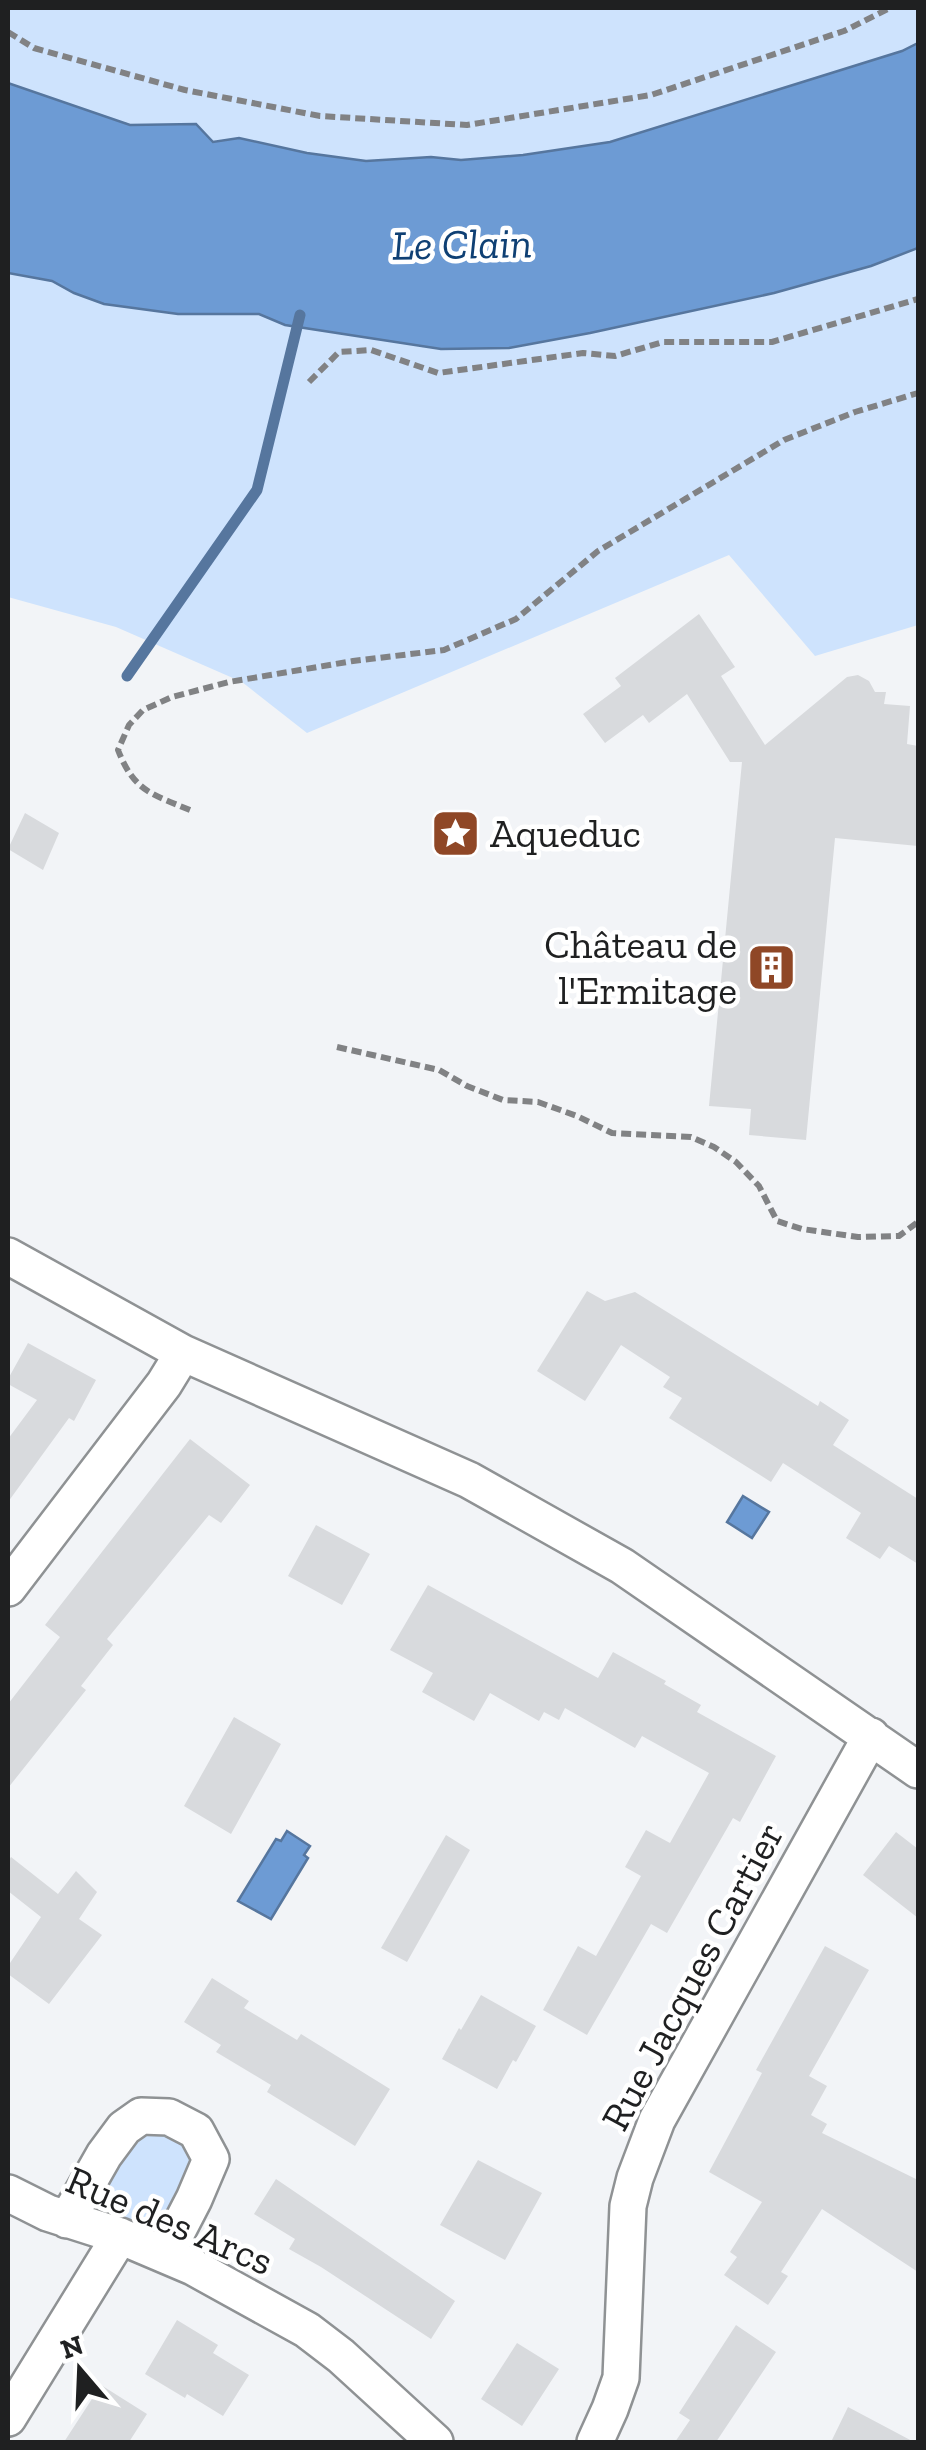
<svg xmlns="http://www.w3.org/2000/svg" width="926" height="2450" viewBox="0 0 926 2450" font-family="'Zilla Slab',serif">
<style>
.green{fill:#cee3fd}
.water{fill:#6d9bd4;stroke:#56769e;stroke-width:2.5}
.lines{fill:none;stroke-linecap:round;stroke-linejoin:round}
.stream{stroke:#56769e;stroke-width:11}
.building{fill:#d8dadd}
.minor-casing{stroke:#8f9294;stroke-width:40}
.path{stroke:#818284;stroke-width:6;stroke-dasharray:10 5;stroke-linecap:butt}
.minor{stroke:#fff;stroke-width:35}
.labels{text-anchor:middle;dominant-baseline:central;stroke-width:9;stroke-linejoin:round;paint-order:stroke}
.poi-label{font-size:40px;fill:#1f2021;stroke:#fff;text-anchor:start}
.street-label{font-size:40px;fill:#1f2021;stroke:#fff}
.water-label{font-size:42px;font-style:italic;fill:#0f4074;stroke:#fff}
</style>
<rect width="100%" height="100%" fill="#f2f4f7"/>
<path class="green" d="M 8,8 L 918,8 L 918,625 L 815,656 L 729,555 L 307,733 L 242,682 L 116,627 L 8,597 Z
M 138,2130 C 168,2133 175,2133 193,2158 L 164,2227 L 152,2229 L 101,2207 L 97,2196 Z"/>
<path class="water" d="M 918,43 L 918,248 L 871,266 L 774,293 L 590,333 L 509,348 L 441,349 L 285,325 L 259,314 L 178,314 L 104,304 L 74,293 L 52,281 L 8,273 L 8,83 L 130,125 L 196,124 L 213,142 L 239,138 L 307,153 L 366,161 L 431,157 L 461,160 L 523,155 L 610,142 L 902,51 Z
M 743,1496 L 769,1512 L 752,1538 L 727,1522 Z
M 287,1831 L 310,1846 L 304,1855 L 308,1858 L 271,1919 L 238,1901 L 276,1839 L 281,1841 Z"/>
<g class="lines">
<path class="stream" d="M 127,676 L 257,490 L 300,315"/>
</g>
<path class="building" d="M 699,614 L 735,667 L 721,676 L 765,745 L 847,677 L 858,675 L 869,681 L 875,692 L 886,692 L 884,704 L 910,706 L 907,744 L 918,746 L 918,846 L 835,838 L 806,1140 L 749,1135 L 751,1109 L 709,1106 L 742,762 L 730,762 L 687,694 L 649,723 L 643,715 L 605,743 L 583,714 L 621,686 L 615,678 Z
M 25,813 L 59,833 L 43,870 L 8,849 Z
M 587,1291 L 605,1301 L 635,1292 L 818,1406 L 820,1401 L 849,1420 L 833,1445 L 918,1499 L 918,1564 L 889,1546 L 880,1559 L 846,1538 L 861,1513 L 783,1463 L 771,1482 L 669,1418 L 682,1398 L 663,1387 L 670,1377 L 621,1345 L 585,1401 L 537,1371 Z
M 28,1343 L 96,1380 L 74,1421 L 69,1418 L 8,1502 L 8,1439 L 37,1400 L 8,1384 L 8,1379 Z
M 190,1439 L 250,1485 L 221,1523 L 209,1515 L 107,1639 L 113,1645 L 81,1686 L 86,1690 L 8,1788 L 8,1704 L 60,1637 L 45,1625 Z
M 316,1525 L 370,1554 L 342,1605 L 288,1576 Z
M 428,1585 L 598,1678 L 613,1652 L 666,1681 L 664,1684 L 701,1705 L 697,1712 L 776,1756 L 740,1822 L 733,1818 L 667,1933 L 651,1924 L 587,2035 L 543,2010 L 578,1946 L 596,1956 L 641,1876 L 625,1867 L 646,1830 L 670,1843 L 709,1773 L 642,1736 L 635,1748 L 565,1708 L 559,1720 L 544,1712 L 539,1721 L 490,1693 L 474,1721 L 422,1692 L 433,1673 L 390,1650 Z
M 234,1717 L 281,1744 L 231,1834 L 184,1806 Z
M 896,1832 L 918,1849 L 918,1918 L 863,1875 Z
M 446,1835 L 470,1850 L 407,1962 L 381,1948 Z
M 11,1857 L 58,1894 L 76,1871 L 97,1892 L 79,1919 L 102,1935 L 49,2004 L 8,1974 L 8,1966 L 41,1917 L 8,1891 L 8,1862 Z
M 825,1946 L 869,1970 L 809,2076 L 827,2086 L 811,2115 L 827,2124 L 822,2133 L 918,2180 L 918,2272 L 822,2209 L 781,2272 L 788,2276 L 768,2305 L 724,2275 L 737,2257 L 730,2252 L 762,2202 L 709,2172 L 762,2073 L 756,2070 Z
M 212,1978 L 249,2001 L 244,2008 L 297,2040 L 301,2034 L 390,2089 L 355,2146 L 267,2092 L 271,2085 L 216,2052 L 221,2045 L 184,2022 Z
M 481,1995 L 536,2026 L 516,2062 L 513,2060 L 497,2089 L 442,2059 L 459,2028 L 461,2030 Z
M 478,2160 L 542,2193 L 505,2260 L 440,2225 Z
M 276,2179 L 455,2301 L 431,2339 L 321,2267 L 289,2249 L 295,2239 L 254,2214 Z
M 177,2320 L 218,2345 L 213,2353 L 249,2375 L 223,2416 L 187,2394 L 185,2398 L 145,2374 Z
M 736,2325 L 776,2352 L 716,2442 L 675,2442 L 690,2420 L 679,2413 Z
M 517,2343 L 559,2369 L 522,2426 L 481,2399 Z
M 101,2385 L 147,2414 L 129,2442 L 64,2442 Z
M 848,2407 L 914,2442 L 831,2442 Z"/>
<g class="lines">
<defs>
<path id="minor" d="M 8,1256 L 183,1353 L 469,1480 L 622,1566 L 918,1770
M 8,1588 L 164,1384 L 183,1353
M 8,2193 L 48,2213 L 120,2236 L 193,2267 L 307,2330 L 341,2356 L 435,2442
M 67,2220 L 104,2155 L 124,2128 L 141,2116 L 169,2117 L 196,2131 L 211,2159 L 194,2199 L 165,2255
M 8,2418 L 120,2236
M 595,2442 L 610,2409 L 621,2378 L 628,2206 L 635,2178 L 657,2120 L 871,1736"/>
</defs>
<use href="#minor" class="minor-casing"/>
<path class="path" d="M 8,32 L 34,48 L 185,90 L 320,116 L 467,125 L 651,95 L 844,31 L 890,8
M 309,382 L 339,352 L 371,350 L 438,373 L 583,353 L 615,356 L 663,342 L 772,342 L 918,299
M 190,810 C 151,794 134,791 118,750 L 129,725 L 143,710 L 172,697 L 229,682 L 353,661 L 444,650 L 516,619 L 598,551 L 784,440 L 855,412 L 918,393
M 337,1047 L 439,1070 L 467,1086 L 503,1100 L 538,1102 L 577,1116 L 612,1133 L 691,1137 L 714,1147 L 736,1162 L 759,1186 L 777,1221 L 802,1229 L 858,1237 L 899,1236 L 918,1222"/>
<use href="#minor" class="minor"/>
</g>
<defs>
<symbol id="sight-square" viewBox="-11 -11 22 22"><rect x="-9" y="-9" width="18" height="18" rx="4" fill="#8f4726" stroke="#fff"/><path d="M0-6L1.8-2.2L6-1.7L2.9 1.2L3.7 5.4L0 3.3L-3.7 5.4L-2.9 1.2L-6-1.7L-1.8-2.2Z" fill="#fff"/></symbol>
<symbol id="building-square" viewBox="-11 -11 22 22"><rect x="-9" y="-9" width="18" height="18" rx="4" fill="#8f4726" stroke="#fff"/><path d="M-4-6H4V6H1V3H-1V6H-4ZM-2.5-4.3h1.7v1.8h-1.7ZM.8-4.3h1.7v1.8H.8ZM-2.5-1h1.7V.8h-1.7ZM.8-1h1.7V.8H.8Z" fill="#fff"/></symbol>
</defs>
<g fill-rule="evenodd">
<use href="#sight-square" x="428" y="806" width="55" height="55"/>
<use href="#building-square" x="744" y="940" width="55" height="55"/>
</g>
<g class="labels">
<g class="poi-label">
<text x="490" y="833">Aqueduc</text>
<text x="737" y="944" text-anchor="end">Château de<tspan x="737" dy="46">l'Ermitage</tspan></text>
</g>
<g class="street-label">
<text transform="translate(692 1976) rotate(-62)">Rue Jacques Cartier</text>
<text transform="translate(170 2220) rotate(23)">Rue des Arcs</text>
</g>
<g class="water-label">
<text transform="translate(462 244) rotate(-1)">Le Clain</text>
</g>
</g>
<rect width="926" height="2450" fill="none" stroke="#1f2021" stroke-width="20"/>
<g transform="translate(80 2370) rotate(341)" stroke="#ffffff" stroke-width="8" paint-order="stroke">
<path d="M0-8L18 38L0 25L-18 38Z" fill="#1f2021"/>
<text y="-15" font-size="28" font-weight="bold" text-anchor="middle" fill="#1f2021">N</text>
</g>
</svg>
